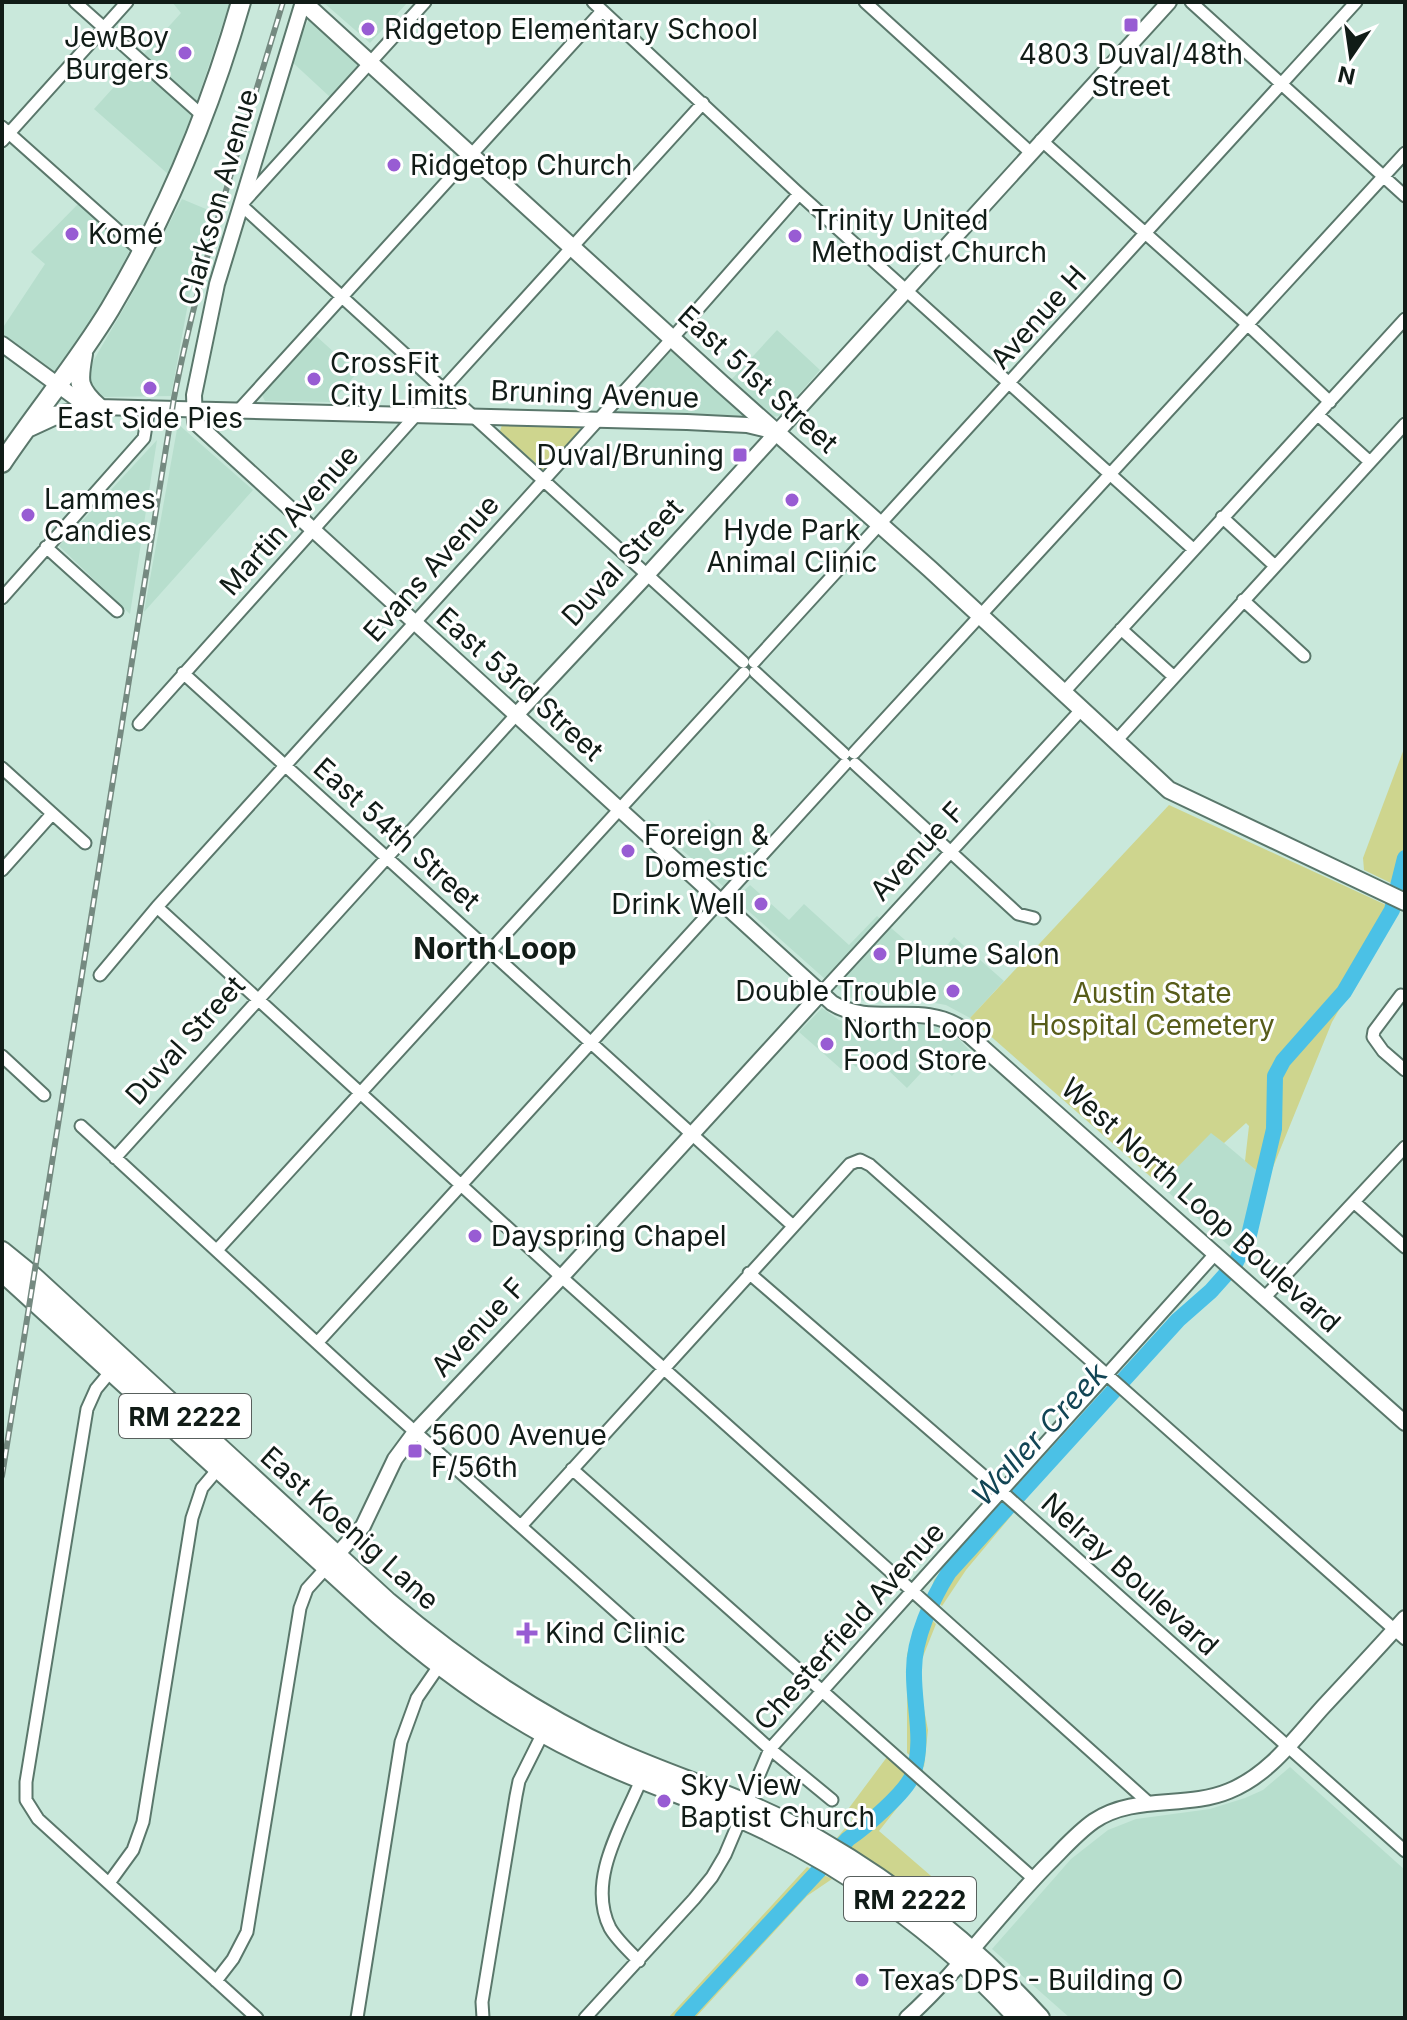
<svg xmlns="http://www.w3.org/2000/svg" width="1407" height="2020" viewBox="0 0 1407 2020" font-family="Inter,sans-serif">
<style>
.built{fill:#b7decd}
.green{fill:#ced58e}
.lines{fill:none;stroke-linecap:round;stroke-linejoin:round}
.river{stroke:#4bc1e6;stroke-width:16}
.minor-casing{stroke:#5a776b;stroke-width:15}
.tertiary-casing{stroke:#5a776b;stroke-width:18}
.secondary-casing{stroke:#5a776b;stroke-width:20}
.primary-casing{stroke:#5a776b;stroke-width:22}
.minor{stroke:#fff;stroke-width:11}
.tertiary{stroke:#fff;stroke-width:14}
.secondary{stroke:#fff;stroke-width:16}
.primary{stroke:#fff;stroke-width:18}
.rail-casing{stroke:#758a81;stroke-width:6}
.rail{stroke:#fff;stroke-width:3;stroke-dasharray:9;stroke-linecap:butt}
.poi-dot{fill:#985cd3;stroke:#fff;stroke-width:3}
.labels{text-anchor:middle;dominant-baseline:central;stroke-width:6;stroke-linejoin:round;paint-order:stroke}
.shield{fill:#fff;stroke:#58605d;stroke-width:2}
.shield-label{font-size:26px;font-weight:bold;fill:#111c17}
.poi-label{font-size:28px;fill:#111c17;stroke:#fff;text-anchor:start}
.street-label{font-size:28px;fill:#111c17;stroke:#fff}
.park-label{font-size:28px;fill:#575c19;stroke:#fff}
.neighbourhood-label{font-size:30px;font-weight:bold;fill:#111c17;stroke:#fff}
.water-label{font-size:30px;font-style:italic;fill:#124555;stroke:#fff}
</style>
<rect width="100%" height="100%" fill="#c9e8db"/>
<path class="built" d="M 172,2 L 230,2 L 196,104 L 168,174 L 94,109 L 181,13 Z
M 323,2 L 408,2 L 370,43 Z
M 309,19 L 360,62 L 330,97 L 290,60 Z
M 182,199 L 213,212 L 189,298 L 171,396 L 104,397 L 89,391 L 88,370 L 131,296 Z
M 79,203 L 126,245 L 129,252 L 102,305 L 54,373 L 2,333 L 2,329 L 45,264 L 31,252 Z
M 777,330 L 820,370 L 780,416 L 771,417 L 765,416 L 731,380 Z
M 315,335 L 357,373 L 332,402 L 265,401 L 262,395 Z
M 672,350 L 745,412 L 746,416 L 614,411 Z
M 178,424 L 253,490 L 144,612 Z
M 157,440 L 130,614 L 59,546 Z
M 709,819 L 751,857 L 724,887 L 682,850 Z
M 750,885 L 789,920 L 804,904 L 849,945 L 877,916 L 932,963 L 954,937 L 1004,981 L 970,1018 L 946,1005 L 923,1001 L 864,1001 L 851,998 L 825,979 L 735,899 Z
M 822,1008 L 839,1020 L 859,1025 L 930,1025 L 954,1034 L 972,1053 L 952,1076 L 933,1060 L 907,1088 L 886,1068 L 862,1062 L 856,1067 L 849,1061 L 841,1069 L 799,1032 Z
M 1211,1132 L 1262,1175 L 1248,1232 L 1236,1252 L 1160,1185 Z
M 1290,1767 L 1405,1870 L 1405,2018 L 1070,2018 L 992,1949 L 1071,1859 L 1108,1830 L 1136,1819 L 1210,1809 L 1245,1798 L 1263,1790 Z"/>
<path class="green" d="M 502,425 L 579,427 L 581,430 L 543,470 L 500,431 Z
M 1405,746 L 1405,902 L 1384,893 L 1393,884 L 1364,870 L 1363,858 Z
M 1169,805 L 1397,910 L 1332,1022 L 1267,1182 L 1254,1233 L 1241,1257 L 1236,1252 L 1248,1232 L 1262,1175 L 1245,1161 L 1249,1126 L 1246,1123 L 1224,1143 L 1211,1133 L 1160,1185 L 970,1018 Z
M 1001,1505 L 1012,1515 L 966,1570 L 942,1606 L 930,1594 L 934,1580 Z
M 924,1612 L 936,1624 L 922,1659 L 919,1683 L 928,1730 L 924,1767 L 907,1753 L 907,1654 Z
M 887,1757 L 916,1784 L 879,1831 L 960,1901 L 950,1910 L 932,1895 L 917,1895 L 877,1865 L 836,1839 L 852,1820 L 849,1808 Z
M 807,1867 L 832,1879 L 807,1896 L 695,2018 L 668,2018 Z"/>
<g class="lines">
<path class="river" d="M 682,2018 L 848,1839 C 864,1828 907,1792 913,1774 C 925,1742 913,1704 914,1670 C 914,1638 932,1599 949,1572 L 1178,1320 L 1211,1291 L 1235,1264 L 1249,1235 L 1274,1129 L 1275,1076 L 1283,1061 L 1344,992 L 1392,910 L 1405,858"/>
<defs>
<path id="minor" d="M 75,2 L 204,117
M 425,2 L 241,205 L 743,662
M 593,2 L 796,191 L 1193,549
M 865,2 L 1030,152
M 1191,2 L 1405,196
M 2,127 L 141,251
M 1041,140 L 1247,324 L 1330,402
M 2,141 L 127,2
M 239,410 L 602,11
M 1318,415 L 1370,462
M 1222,517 L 1275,566
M 46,547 L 117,611
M 2,598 L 144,438 L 149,407
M 1243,600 L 1304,656
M 1121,629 L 1173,676
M 754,662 L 1356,2
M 755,672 L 844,754
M 183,673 L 792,1225
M 1063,693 L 1405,319
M 139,724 L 416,415 L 444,388 L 703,103
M 1116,741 L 1405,424
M 854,753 L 1405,153
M 855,764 L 1018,914 L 1034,918
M 2,768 L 85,843
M 2,870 L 52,814
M 157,907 L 567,1282 L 1149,1803
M 100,975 L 157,907 L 668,343 L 799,194
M 821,993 L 1081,710
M 1401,995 L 1374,1031 L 1373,1037 L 1383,1051 L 1405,1070
M 2,1056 L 44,1095
M 81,1126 L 366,1388 L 770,1749 L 832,1800
M 115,1158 L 516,715
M 1355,1203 L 1405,1247
M 217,1250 L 744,673
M 749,1273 L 1002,1492 L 1405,1851
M 1265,1297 L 1405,1147
M 317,1343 L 845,764
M 111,1371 L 96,1389 L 87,1409 L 26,1782 L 26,1800 L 38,1819 L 257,2018
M 572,1469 L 1034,1879
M 521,1526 L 850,1164 L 860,1160 L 870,1165 L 1405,1639
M 109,1883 L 133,1850 L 143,1822 L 192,1518 L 202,1488 L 218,1469
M 639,1961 C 629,1951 617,1940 610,1928 C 586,1880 623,1824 641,1780
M 216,1981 L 233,1959 L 247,1932 L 300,1608 L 307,1589 L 326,1568
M 357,2018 L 401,1742 L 417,1698 L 439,1666
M 483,2018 L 482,2002 L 516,1796 L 519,1781 L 543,1733
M 585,2018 L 694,1899 L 712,1877 L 725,1855 L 770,1749 L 1216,1253"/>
<path id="tertiary" d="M 303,2 L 217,284 L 194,395 L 195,422 L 832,1003 C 872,1028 922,1001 961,1028 L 1405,1423
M 2,344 L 77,399 L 98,407 L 687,422 L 747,425 L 776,432
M 516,715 L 647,575 L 1169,2
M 332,1560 L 363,1526 L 395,1459 L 415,1432 L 567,1271 L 821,993
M 907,2018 C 959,1971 1000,1912 1050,1862 C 1064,1848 1078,1832 1094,1821 C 1134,1794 1186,1809 1229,1791 C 1269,1775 1295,1738 1323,1707 C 1351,1677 1378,1648 1405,1618"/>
<path id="secondary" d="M 303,2 L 722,384 L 930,569 L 1169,790 L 1405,902"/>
<path id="primary" d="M 27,428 L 53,416 L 80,413 L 98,407 C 77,388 78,381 83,354
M 2,463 C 37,411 78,362 110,309 C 168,212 210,110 241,2
M 2,1251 L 34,1277 L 388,1602 C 458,1661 532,1713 615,1751 C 672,1777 732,1794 788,1823 C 884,1874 967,1938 1040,2018
M 2,1272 L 378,1614 C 439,1668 504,1715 577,1751 C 629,1777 685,1795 739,1818 C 843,1863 941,1934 1018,2018"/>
</defs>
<use href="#minor" class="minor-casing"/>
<use href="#tertiary" class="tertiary-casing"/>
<use href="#secondary" class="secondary-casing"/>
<use href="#primary" class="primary-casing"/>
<use href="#minor" class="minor"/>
<use href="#tertiary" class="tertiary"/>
<use href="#secondary" class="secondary"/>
<use href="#primary" class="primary"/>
<defs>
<path id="rail" d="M 2,1476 L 174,398 C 200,263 244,133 283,2"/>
</defs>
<use href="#rail" class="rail-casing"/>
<use href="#rail" class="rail"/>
</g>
<g class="poi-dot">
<rect x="1123" y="17" width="16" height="16" rx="4"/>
<circle cx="368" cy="29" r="8"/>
<circle cx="185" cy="53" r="8"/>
<circle cx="394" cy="165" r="8"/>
<circle cx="72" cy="234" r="8"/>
<circle cx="795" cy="236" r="8"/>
<circle cx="314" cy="379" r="8"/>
<circle cx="150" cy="388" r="8"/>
<rect x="732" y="447" width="16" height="16" rx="4"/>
<circle cx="792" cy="500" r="8"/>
<circle cx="28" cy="515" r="8"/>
<circle cx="628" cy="851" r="8"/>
<circle cx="761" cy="904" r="8"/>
<circle cx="880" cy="954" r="8"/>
<circle cx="953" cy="991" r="8"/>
<circle cx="827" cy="1044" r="8"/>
<circle cx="475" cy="1236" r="8"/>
<rect x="407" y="1443" width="16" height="16" rx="4"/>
<path d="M523 1621h8v8h8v8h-8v8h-8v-8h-8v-8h8z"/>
<circle cx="664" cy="1801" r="8"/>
<circle cx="862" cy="1980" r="8"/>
</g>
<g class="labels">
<g class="shield">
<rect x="119" y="1394" width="132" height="44" rx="6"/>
<rect x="844" y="1877" width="132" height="44" rx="6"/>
</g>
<g class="shield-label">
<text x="185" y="1416">RM 2222</text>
<text x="910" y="1899">RM 2222</text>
</g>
<g class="poi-label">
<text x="384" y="29">Ridgetop Elementary School</text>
<text x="169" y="37" text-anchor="end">JewBoy<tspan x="169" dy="32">Burgers</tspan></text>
<text x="1131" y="54" text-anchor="middle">4803 Duval/48th<tspan x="1131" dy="32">Street</tspan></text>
<text x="410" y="165">Ridgetop Church</text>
<text x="811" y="220">Trinity United<tspan x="811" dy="32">Methodist Church</tspan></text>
<text x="88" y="234">Komé</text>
<text x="330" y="363">CrossFit<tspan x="330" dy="32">City Limits</tspan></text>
<text x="150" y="418" text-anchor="middle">East Side Pies</text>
<text x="724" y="455" text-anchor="end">Duval/Bruning</text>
<text x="44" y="499">Lammes<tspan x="44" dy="32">Candies</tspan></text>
<text x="792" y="530" text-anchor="middle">Hyde Park<tspan x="792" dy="32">Animal Clinic</tspan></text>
<text x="644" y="835">Foreign &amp;<tspan x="644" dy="32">Domestic</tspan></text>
<text x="745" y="904" text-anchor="end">Drink Well</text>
<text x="896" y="954">Plume Salon</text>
<text x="937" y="991" text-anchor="end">Double Trouble</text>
<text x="843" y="1028">North Loop<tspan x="843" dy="32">Food Store</tspan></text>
<text x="491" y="1236">Dayspring Chapel</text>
<text x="431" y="1435">5600 Avenue<tspan x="431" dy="32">F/56th</tspan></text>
<text x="545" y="1633">Kind Clinic</text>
<text x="680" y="1785">Sky View<tspan x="680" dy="32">Baptist Church</tspan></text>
<text x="878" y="1980">Texas DPS - Building O</text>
</g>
<g class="street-label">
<text transform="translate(218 197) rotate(-74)">Clarkson Avenue</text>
<text transform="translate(1038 317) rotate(-48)">Avenue H</text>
<text transform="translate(758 379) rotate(42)">East 51st Street</text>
<text transform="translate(595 394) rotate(2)">Bruning Avenue</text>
<text transform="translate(289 520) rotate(-48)">Martin Avenue</text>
<text transform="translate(622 562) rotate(-47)">Duval Street</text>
<text transform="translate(431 568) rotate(-48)">Evans Avenue</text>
<text transform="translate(520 684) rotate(42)">East 53rd Street</text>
<text transform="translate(397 834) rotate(42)">East 54th Street</text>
<text transform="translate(917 851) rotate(-47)">Avenue F</text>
<text transform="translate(185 1040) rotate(-48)">Duval Street</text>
<text transform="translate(1201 1205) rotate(42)">West North Loop Boulevard</text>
<text transform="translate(478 1327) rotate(-47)">Avenue F</text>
<text transform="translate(350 1528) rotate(42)">East Koenig Lane</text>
<text transform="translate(1130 1574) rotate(42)">Nelray Boulevard</text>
<text transform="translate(849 1626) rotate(-48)">Chesterfield Avenue</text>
</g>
<g class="park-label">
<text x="1152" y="993">Austin State<tspan x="1152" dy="32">Hospital Cemetery</tspan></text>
</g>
<g class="neighbourhood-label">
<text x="495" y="948">North Loop</text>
</g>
<g class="water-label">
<text transform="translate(1039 1434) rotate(-47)">Waller Creek</text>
</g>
</g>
<rect width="1407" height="2020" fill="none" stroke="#111c17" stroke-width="8"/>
<g transform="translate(1351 56) rotate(193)" stroke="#ffffff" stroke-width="6" paint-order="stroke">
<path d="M0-6L14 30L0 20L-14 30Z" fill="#111c17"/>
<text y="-12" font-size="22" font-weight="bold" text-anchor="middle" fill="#111c17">N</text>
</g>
</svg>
